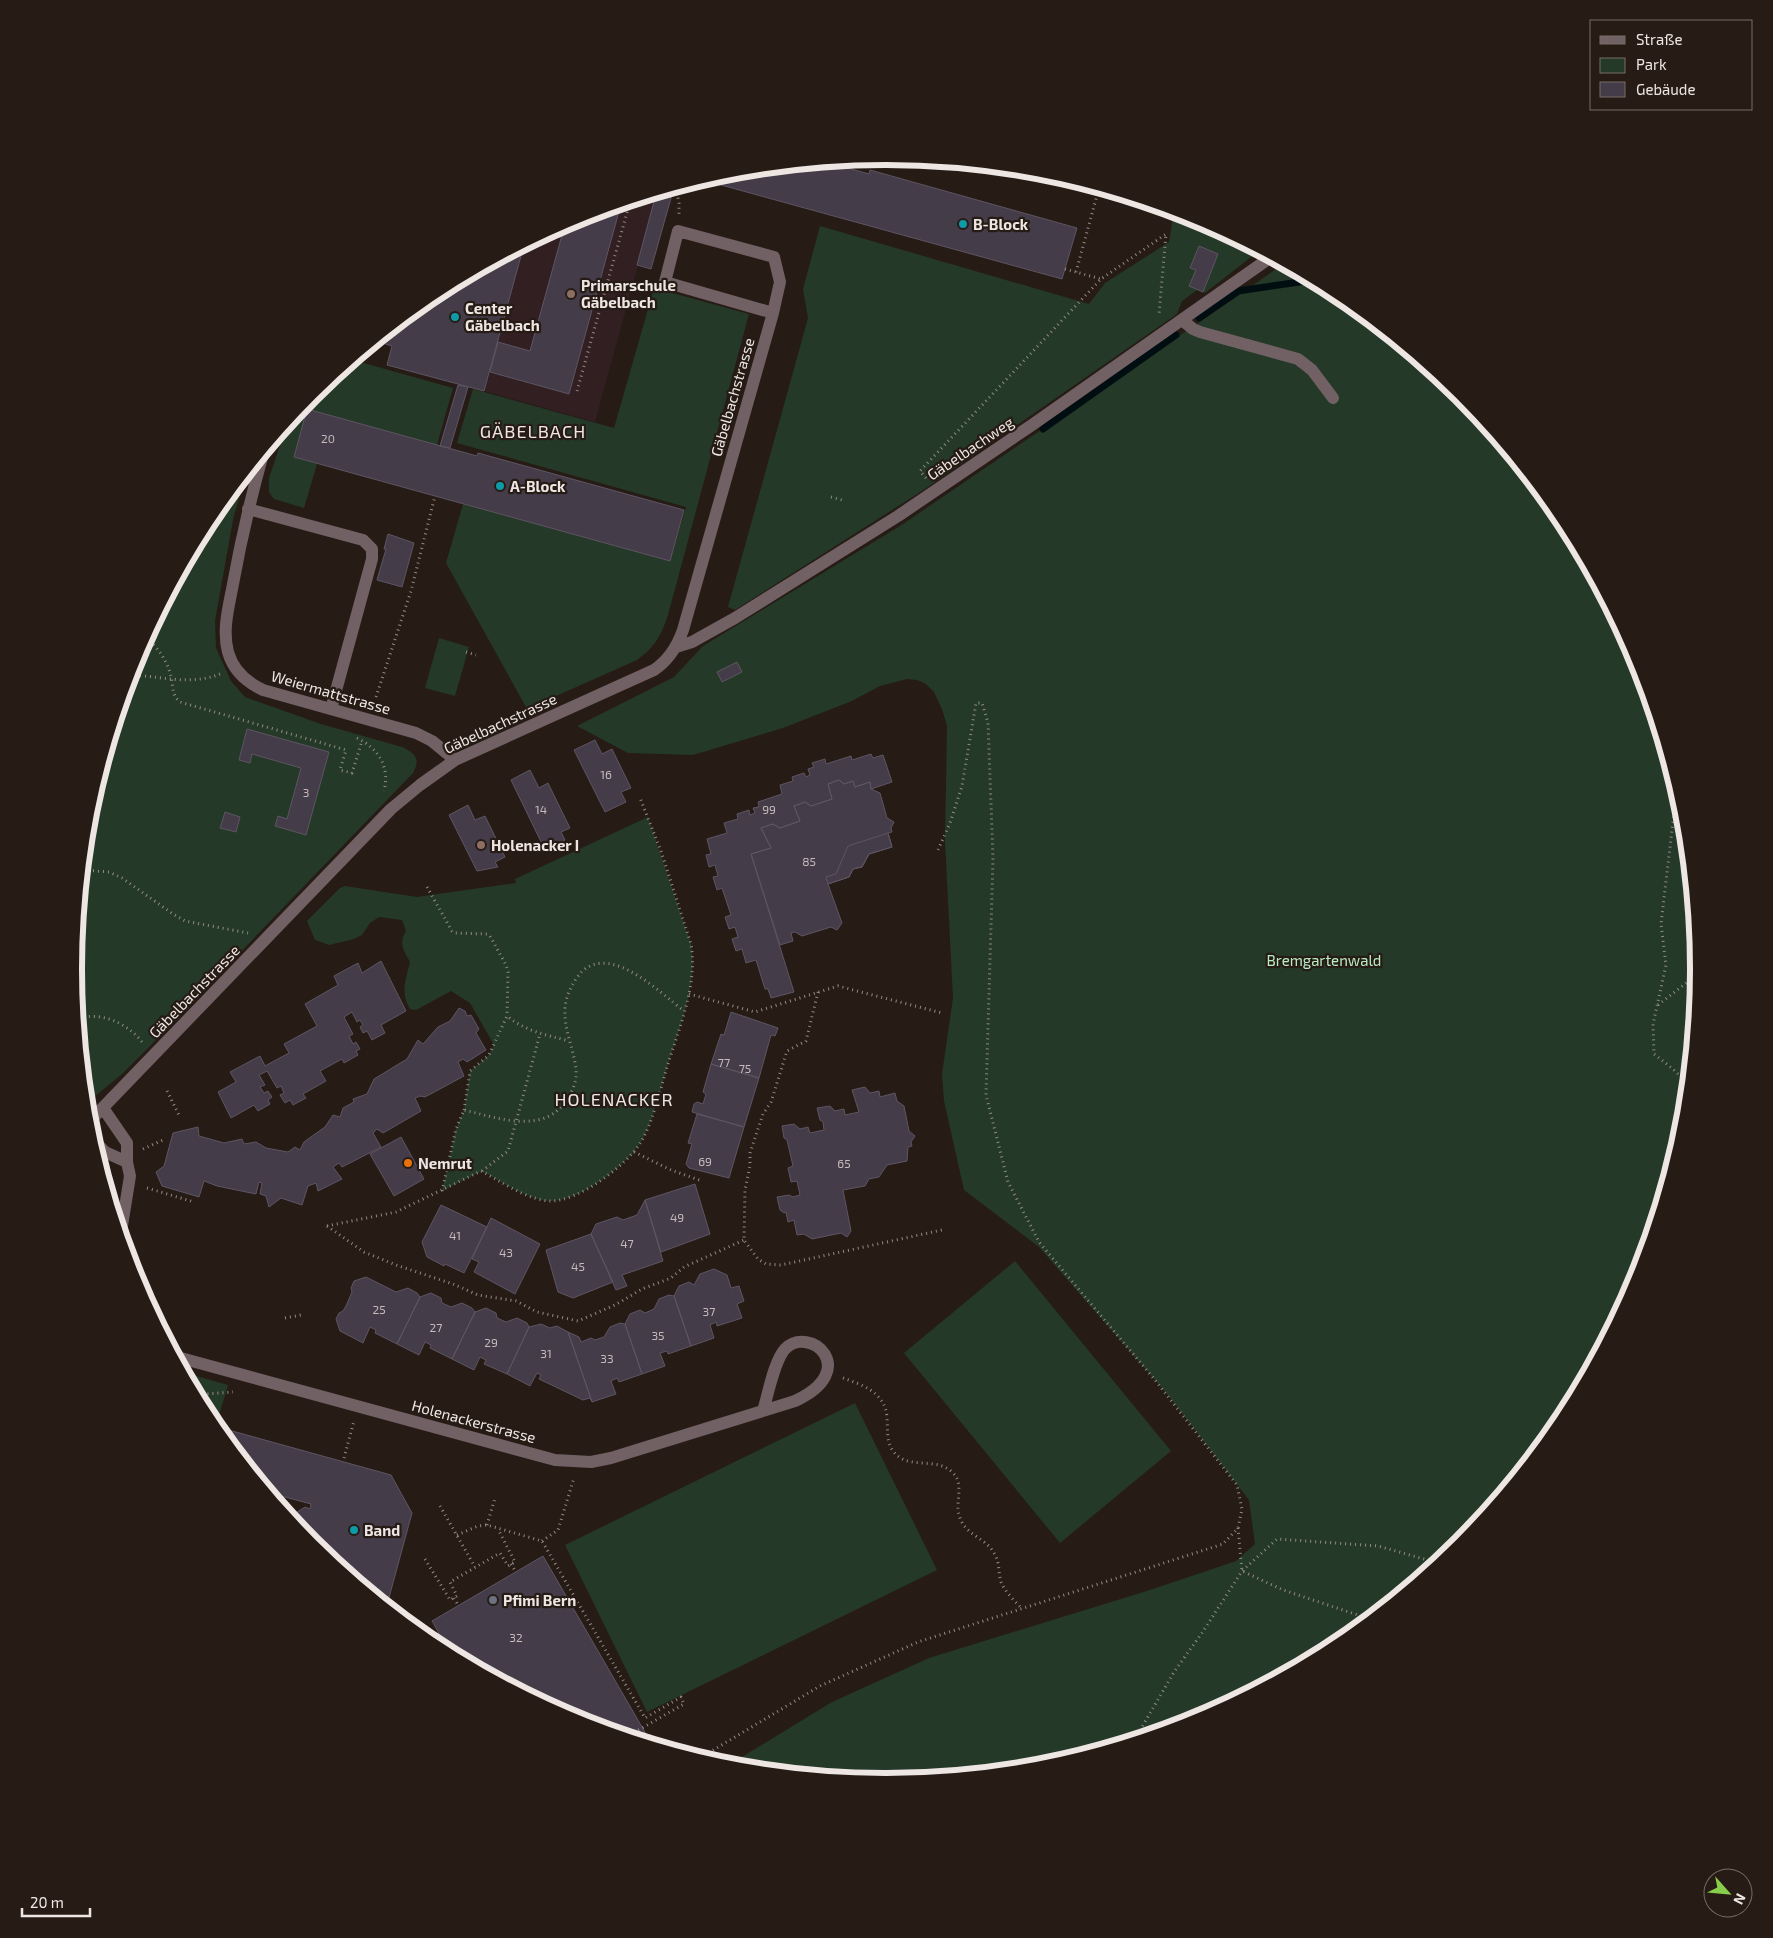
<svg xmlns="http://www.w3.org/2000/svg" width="1773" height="1938" viewBox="0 0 1773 1938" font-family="'Exo 2',sans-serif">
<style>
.education{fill:#321f22}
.green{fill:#243928}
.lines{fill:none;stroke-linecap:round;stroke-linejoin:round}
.stream{stroke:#000e12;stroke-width:7}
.building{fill:#443d49;stroke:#5d5562}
.path{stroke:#948a85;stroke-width:3;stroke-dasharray:1 4;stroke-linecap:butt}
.minor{stroke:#716064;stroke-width:12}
.culture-dot{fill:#0f9aa8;stroke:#271b15;stroke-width:2}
.education-dot{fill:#8d6e63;stroke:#271b15;stroke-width:2}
.food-dot{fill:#e8710a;stroke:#271b15;stroke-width:2}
.worship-dot{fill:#6b7280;stroke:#271b15;stroke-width:2}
.labels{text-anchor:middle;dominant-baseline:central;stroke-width:4.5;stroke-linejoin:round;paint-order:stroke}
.number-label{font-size:12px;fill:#c4bcbc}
.poi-label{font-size:15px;font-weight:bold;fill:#eee6e2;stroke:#271b15;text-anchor:start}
.street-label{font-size:15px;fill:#eee6e2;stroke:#271b15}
.park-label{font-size:15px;fill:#b8eec3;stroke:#271b15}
.quarter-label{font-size:18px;letter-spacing:1px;fill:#eee6e2;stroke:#271b15}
.rim{fill:none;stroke:#eee6e2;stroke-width:6}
</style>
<rect width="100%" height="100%" fill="#271b15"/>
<path class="education" d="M 658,193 L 595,422 L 484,391 L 524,245 L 576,218 Z"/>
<path class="green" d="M 956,163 L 1041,171 L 1002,176 Z
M 1174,211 L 1198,218 L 1259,251 L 1205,293 L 1197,290 L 1182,301 L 1177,314 L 925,489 L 735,610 L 728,607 L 808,318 L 803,289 L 820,226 L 1089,304 L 1105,283 L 1169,242 Z
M 1283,264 L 1338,293 L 1461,395 L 1562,518 L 1637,658 L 1684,811 L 1699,969 L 1684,1128 L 1637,1280 L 1562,1421 L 1461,1544 L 1338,1645 L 1197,1720 L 1045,1766 L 886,1782 L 727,1766 L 832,1702 L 929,1658 L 1150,1590 L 1236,1561 L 1255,1544 L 1249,1500 L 1168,1395 L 1039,1247 L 964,1190 L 944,1101 L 942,1074 L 953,998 L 945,842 L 947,726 L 942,709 L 934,692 L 926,684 L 917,680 L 907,679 L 880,686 L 852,701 L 783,728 L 693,755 L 628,753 L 577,726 L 674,677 L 703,646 L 900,526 L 1245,291 Z
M 654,288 L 749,314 L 668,615 C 661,636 655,647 637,660 L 527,709 L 446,563 L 463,504 L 670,561 L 686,507 L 457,443 L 473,389 L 614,428 Z
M 353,360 L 453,388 L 437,445 L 307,409 L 294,457 L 317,464 L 304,508 L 274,499 L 269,492 L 269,478 L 287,425 L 312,394 Z
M 245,476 L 233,520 L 215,621 L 216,648 L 231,681 L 245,697 L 321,724 L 402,747 C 415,753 421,759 413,773 L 150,1046 L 122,1074 L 87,1103 L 74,969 L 89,810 L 136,658 L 211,517 Z
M 439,638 L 469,647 L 455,696 L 425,688 Z
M 648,817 L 691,944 C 698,985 679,1028 667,1067 C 660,1091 654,1119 641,1142 C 626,1166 579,1201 551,1201 C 529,1201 501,1181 482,1171 L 442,1191 L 456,1129 L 464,1110 L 470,1071 L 489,1055 L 494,1045 L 470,1003 L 451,991 L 416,1010 L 410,1009 C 400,993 406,979 410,962 C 404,951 398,943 406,931 L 402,920 L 379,917 L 370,923 L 362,935 L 354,939 L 329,945 L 315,940 L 307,921 L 340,888 L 345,886 L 417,897 L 516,883 L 515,879 Z
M 1015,1261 L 1171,1451 L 1060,1543 L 904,1353 Z
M 186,1373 L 228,1385 L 216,1426 L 211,1420 Z
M 855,1403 L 937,1570 L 647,1712 L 565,1545 Z"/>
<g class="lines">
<path class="stream" d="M 1199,318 L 1238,291 L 1313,280
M 1043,429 L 1176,335
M 1692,1038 L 1691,1026 L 1694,1019"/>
</g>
<path class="building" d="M 827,162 L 869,174 L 870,170 L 1077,228 L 1062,279 L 703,180 L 728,172 Z
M 668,190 L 673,191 L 651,269 L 637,265 L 656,194 Z
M 621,204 L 569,394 L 490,372 L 498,342 L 530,351 L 562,235 L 550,232 L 576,218 Z
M 524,245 L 484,391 L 387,365 L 392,346 L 376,341 L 435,293 Z
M 1199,246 L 1218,254 L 1203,292 L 1189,286 L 1196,270 L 1190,268 Z
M 458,385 L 468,387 L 450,448 L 440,446 Z
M 307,409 L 477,456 L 478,453 L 684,510 L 670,561 L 294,457 Z
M 388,534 L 414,543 L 402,587 L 377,580 L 386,549 L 384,549 Z
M 737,662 L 742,672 L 722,682 L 717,672 Z
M 247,729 L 329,752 L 306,835 L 275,826 L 278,816 L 287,819 L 301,768 L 252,754 L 250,763 L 239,760 Z
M 595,740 L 602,754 L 612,749 L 631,788 L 621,792 L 626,802 L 605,812 L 574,750 Z
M 871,754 L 873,758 L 883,755 L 892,782 L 871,789 L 870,782 L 855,787 L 853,781 L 844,784 L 839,780 L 828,784 L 832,799 L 811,806 L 805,802 L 794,806 L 800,821 L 780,828 L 773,824 L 761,828 L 771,848 L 751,854 L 794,992 L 771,998 L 768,989 L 765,989 L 756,960 L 746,963 L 742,949 L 736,951 L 732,939 L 738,937 L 735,927 L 729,929 L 725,917 L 731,915 L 722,888 L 717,890 L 713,877 L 718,876 L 715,865 L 709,867 L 706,855 L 711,854 L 707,839 L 727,833 L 724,823 L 738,819 L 737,814 L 749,810 L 750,815 L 755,813 L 753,808 L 759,807 L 758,802 L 782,794 L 780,785 L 793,781 L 792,777 L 804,773 L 806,777 L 810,775 L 808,769 L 814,767 L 812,763 L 825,759 L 826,764 L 851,756 L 852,760 Z
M 530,770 L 539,788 L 548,783 L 570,828 L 561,832 L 565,840 L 545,850 L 511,780 Z
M 839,780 L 844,784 L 853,781 L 855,787 L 870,782 L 871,789 L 880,793 L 887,818 L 894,822 L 891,828 L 892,832 L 888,833 L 892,847 L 869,854 L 862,867 L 853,869 L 849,877 L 828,884 L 842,923 L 837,930 L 831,927 L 802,936 L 795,932 L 791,933 L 793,941 L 780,945 L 751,854 L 771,848 L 761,828 L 773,824 L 780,828 L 800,821 L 794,806 L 805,802 L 811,806 L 832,799 L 828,784 Z
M 468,805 L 475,820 L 485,816 L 505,857 L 495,862 L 498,867 L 477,871 L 449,815 Z
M 225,812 L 240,817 L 236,832 L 220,828 Z
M 888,833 L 892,847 L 869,854 L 862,867 L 853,869 L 849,877 L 828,884 L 826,877 L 836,874 L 848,846 Z
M 381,961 L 406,1011 L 381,1025 L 385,1033 L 372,1040 L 367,1031 L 363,1033 L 360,1027 L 363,1025 L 360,1020 L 357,1022 L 352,1012 L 344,1017 L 353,1034 L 349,1036 L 353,1044 L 356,1042 L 360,1049 L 356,1051 L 358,1055 L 344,1063 L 342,1059 L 320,1071 L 326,1081 L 303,1094 L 306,1098 L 293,1105 L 290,1100 L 285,1103 L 280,1095 L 284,1093 L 281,1086 L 277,1088 L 267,1071 L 259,1075 L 265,1085 L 260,1087 L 264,1093 L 268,1091 L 272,1097 L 268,1100 L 270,1104 L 258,1111 L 254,1105 L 231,1118 L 218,1092 L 236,1082 L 230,1072 L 260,1056 L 265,1066 L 289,1053 L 284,1044 L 317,1026 L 305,1004 L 338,985 L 334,976 L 358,963 L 362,973 Z
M 459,1008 L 465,1011 L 467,1016 L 471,1015 L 479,1029 L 476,1033 L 486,1050 L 467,1062 L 463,1059 L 458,1062 L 464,1076 L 425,1097 L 420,1096 L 415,1098 L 421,1111 L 383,1133 L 377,1129 L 373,1133 L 381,1147 L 342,1167 L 339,1163 L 333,1167 L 342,1179 L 318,1191 L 316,1183 L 308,1186 L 302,1205 L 281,1198 L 269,1207 L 266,1196 L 260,1194 L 262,1183 L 259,1182 L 256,1194 L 217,1186 L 204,1181 L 199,1197 L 162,1186 L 156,1172 L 164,1166 L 173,1133 L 198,1127 L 199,1136 L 224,1143 L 242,1139 L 244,1144 L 256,1142 L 266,1148 L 288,1152 L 295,1147 L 300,1150 L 304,1142 L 325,1127 L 333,1115 L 340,1117 L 343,1108 L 354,1102 L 353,1099 L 367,1094 L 374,1079 L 407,1059 L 418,1040 L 423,1044 L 438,1027 L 450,1021 Z
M 731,1012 L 778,1028 L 775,1036 L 771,1035 L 759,1078 L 711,1064 L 721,1034 L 724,1035 Z
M 711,1064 L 759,1078 L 744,1127 L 692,1112 L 694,1104 L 697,1102 L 703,1104 L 706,1094 L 703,1092 Z
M 865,1087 L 870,1093 L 879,1091 L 880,1097 L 895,1093 L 897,1101 L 904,1106 L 909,1131 L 915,1136 L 911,1142 L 912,1146 L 908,1147 L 907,1161 L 887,1165 L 879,1177 L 869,1179 L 865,1186 L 843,1190 L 851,1231 L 847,1237 L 841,1233 L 812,1239 L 804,1234 L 797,1235 L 794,1220 L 788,1222 L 786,1212 L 784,1213 L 780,1210 L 777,1197 L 789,1195 L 793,1197 L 800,1195 L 797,1181 L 791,1182 L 788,1168 L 793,1166 L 787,1140 L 784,1138 L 782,1126 L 794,1124 L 800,1129 L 808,1127 L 810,1133 L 824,1130 L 823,1122 L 820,1120 L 817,1108 L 830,1106 L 835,1111 L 844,1109 L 845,1115 L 859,1112 L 852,1090 Z
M 697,1114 L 744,1127 L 729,1178 L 689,1168 L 686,1164 L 692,1144 L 688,1143 Z
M 401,1137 L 424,1179 L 394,1196 L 370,1154 Z
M 695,1184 L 710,1234 L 661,1252 L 645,1200 Z
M 645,1200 L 663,1261 L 622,1275 L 627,1286 L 616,1290 L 591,1234 L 596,1224 L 617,1217 L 623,1220 L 637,1215 Z
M 441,1205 L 487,1227 L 464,1273 L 445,1264 L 444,1266 L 427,1257 L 422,1242 Z
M 491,1218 L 540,1244 L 515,1294 L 474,1272 L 479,1262 L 472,1259 Z
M 591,1234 L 613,1282 L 573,1298 L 558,1292 L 546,1250 Z
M 714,1269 L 727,1275 L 731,1288 L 739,1286 L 744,1301 L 737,1304 L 742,1318 L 717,1326 L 716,1322 L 710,1325 L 714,1338 L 691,1346 L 674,1296 L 679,1286 L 689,1282 L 694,1285 L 700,1274 Z
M 366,1277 L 396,1292 L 408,1288 L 417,1293 L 420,1297 L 397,1344 L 375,1333 L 376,1330 L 370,1327 L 363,1343 L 340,1331 L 336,1319 L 339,1313 L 343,1311 L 346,1306 L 352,1292 L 351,1288 L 354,1281 Z
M 431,1293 L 441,1298 L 442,1303 L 451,1307 L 462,1303 L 472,1308 L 475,1312 L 452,1359 L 430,1348 L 431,1345 L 425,1342 L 419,1355 L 397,1344 L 420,1297 Z
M 669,1295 L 674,1296 L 691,1346 L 668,1354 L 667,1351 L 660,1353 L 665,1366 L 642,1374 L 625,1324 L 630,1314 L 640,1310 L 645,1313 L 654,1309 L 659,1299 Z
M 486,1308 L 496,1313 L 497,1318 L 506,1322 L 517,1318 L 527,1323 L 529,1327 L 507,1374 L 484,1364 L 486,1360 L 480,1357 L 474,1370 L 452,1359 L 475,1312 Z
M 620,1323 L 625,1324 L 642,1374 L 619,1382 L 617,1378 L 611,1381 L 616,1394 L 592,1402 L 568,1332 L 579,1337 L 581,1342 L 591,1338 L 595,1340 L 604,1337 L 610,1327 Z
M 541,1324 L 550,1328 L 557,1326 L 568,1332 L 592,1402 L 590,1398 L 583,1400 L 539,1379 L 541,1375 L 537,1373 L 530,1386 L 507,1374 L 529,1327 Z
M 225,1429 L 391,1475 L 412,1513 L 387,1605 L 345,1571 L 346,1566 L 342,1565 L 341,1568 L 312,1543 L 290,1517 L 305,1507 L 310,1509 L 311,1504 L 270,1493 L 220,1432 Z
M 543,1556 L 642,1727 L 651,1743 L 575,1720 L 450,1653 L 432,1621 Z"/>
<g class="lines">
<path class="path" d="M 676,188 L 679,203 L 679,215
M 1065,269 L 1101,279
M 1076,272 L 1099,188
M 577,391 L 630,202
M 1469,404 L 1481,424 L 1502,445
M 926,478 L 920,471 L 1101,279 L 1166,234 L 1159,314
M 831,497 L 842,500
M 1621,628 L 1651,727 L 1665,750
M 146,638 C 160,649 169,664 172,681 C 173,690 173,696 180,702 L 346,750 L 340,770 L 352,773 L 362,741
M 466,652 L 476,655
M 130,675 C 161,676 190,686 220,674
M 376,697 L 411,591 L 435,496
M 357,738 C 379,749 390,767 384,791
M 1677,787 L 1661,924 L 1666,965 L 1653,1024 L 1654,1054 L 1673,1069 L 1688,1084
M 83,870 L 109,872 L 122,878 L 173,914 L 185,921 L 248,933
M 427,887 L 452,931 L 455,933 L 487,934 L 490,936 L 506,965 L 508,972 L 507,1016
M 818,992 L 806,1041 L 787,1051 L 771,1102 L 763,1114 L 750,1153 L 750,1166 L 745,1190 L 744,1240 L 758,1259 L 766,1264 L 781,1265 L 942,1230
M 689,994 L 755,1012 L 838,986 L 942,1013
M 1658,1005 L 1699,973
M 79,1018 C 102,1012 127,1023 142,1042
M 167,1091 L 180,1117
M 464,1110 L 470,1071 L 489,1055 L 507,1016 C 525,1031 546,1035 569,1041
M 143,1149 L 163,1140
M 634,1152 L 671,1170 L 702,1181
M 482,1171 L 508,1151 L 540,1034
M 147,1188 L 194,1202
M 442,1191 L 456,1129 L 464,1110 C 498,1118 545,1136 568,1098 C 573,1090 577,1080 576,1070 C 574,1049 564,1031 565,1010 C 565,999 570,988 576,979 C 604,936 659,992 684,1011
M 327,1226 L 396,1212 L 481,1171 C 500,1181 529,1201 551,1201 C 579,1201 626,1166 641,1142 C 654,1119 660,1091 667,1067 C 679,1028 698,985 691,944 L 661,851 L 640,798
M 327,1226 L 364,1252 L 396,1265 L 453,1284 L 478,1295 L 516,1301 L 537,1312 L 578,1321 L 615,1305 L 642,1289 L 671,1278 L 684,1267 L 744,1240
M 285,1318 L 301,1315
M 843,1378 C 863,1385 886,1393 887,1418 C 888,1430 886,1441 893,1451 C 908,1471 935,1456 952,1472 C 965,1483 955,1501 959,1515 C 964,1535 985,1537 994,1553 C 1000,1562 998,1572 1001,1582 C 1005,1592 1015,1601 1022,1609
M 198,1397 L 206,1394 L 233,1392
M 344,1458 L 354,1421
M 440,1506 L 475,1567
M 487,1525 L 495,1498
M 1238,1528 L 1242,1571 L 1283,1590 L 1370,1619
M 457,1535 L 478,1526 L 487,1525 L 542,1541 L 645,1718 L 681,1697 L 684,1704 L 628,1736
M 542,1541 L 558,1530 L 574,1478
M 425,1559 L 450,1600 L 457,1596 L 450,1582 L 500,1553 L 508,1566 L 515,1562 L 498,1529
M 511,1564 L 516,1572
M 454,1598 L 458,1605
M 1135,1739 L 1174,1672 L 1202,1633 L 1242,1571 L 1277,1539 L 1378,1546 L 1438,1563
M 700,1758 L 820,1686 L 918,1642 L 1223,1544 L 1238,1528 L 1242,1509 L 1237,1485 L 1155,1380 L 1039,1242 L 1008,1182 L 986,1095 L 993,858 L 988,723 L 982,703 L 976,703 L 962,786 L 950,823 L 938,850"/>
<path class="minor" d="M 678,231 L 774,257 L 780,282 L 773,313 L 665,282 Z
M 1182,320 L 1193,329 L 1200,332 L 1298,359 L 1312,370 L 1333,398
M 263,454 C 251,497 241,540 233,584 C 229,606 222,629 228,652 C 233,670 246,682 263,690 L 416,733 L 432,741 L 455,760
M 248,509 L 363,540 L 372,549 L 372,559 L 331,709
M 676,647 L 692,642 L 735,618 L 898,516 L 1032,425 L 1271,257
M 103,1108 L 127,1143 L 127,1162 L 130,1176 L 121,1232
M 89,1122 L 391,809 L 420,785 L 455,760 L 654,670 C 669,660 677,647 683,630 L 773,313
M 92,1138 L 105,1152 L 127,1162
M 177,1357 L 555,1460 L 591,1462 L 611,1458 L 795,1401 C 862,1370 810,1324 785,1349 C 774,1361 768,1395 763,1411"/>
</g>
<g class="culture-dot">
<circle cx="963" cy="224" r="5"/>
<circle cx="455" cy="317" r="5"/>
<circle cx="500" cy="486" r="5"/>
<circle cx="354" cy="1530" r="5"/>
</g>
<g class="education-dot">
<circle cx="571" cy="294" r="5"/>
<circle cx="481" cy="845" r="5"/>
</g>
<circle class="food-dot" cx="408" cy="1163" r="5"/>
<circle class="worship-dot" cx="493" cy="1600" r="5"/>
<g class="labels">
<g class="number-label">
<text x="328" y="438">20</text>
<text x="606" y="774">16</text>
<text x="306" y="792">3</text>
<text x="541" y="809">14</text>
<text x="769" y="809">99</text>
<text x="809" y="861">85</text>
<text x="724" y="1062">77</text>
<text x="745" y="1068">75</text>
<text x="705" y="1161">69</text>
<text x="844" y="1163">65</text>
<text x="677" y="1217">49</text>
<text x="455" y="1235">41</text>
<text x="627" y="1243">47</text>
<text x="506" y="1252">43</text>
<text x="578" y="1266">45</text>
<text x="379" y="1309">25</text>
<text x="709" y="1311">37</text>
<text x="436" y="1327">27</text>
<text x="658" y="1335">35</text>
<text x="491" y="1342">29</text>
<text x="546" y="1353">31</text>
<text x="607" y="1358">33</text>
<text x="516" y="1637">32</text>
</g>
<g class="poi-label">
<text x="973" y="224">B-Block</text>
<text x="581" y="285">Primarschule<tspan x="581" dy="17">Gäbelbach</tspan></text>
<text x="465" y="308">Center<tspan x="465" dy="17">Gäbelbach</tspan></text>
<text x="510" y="486">A-Block</text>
<text x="491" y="845">Holenacker I</text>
<text x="418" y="1163">Nemrut</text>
<text x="364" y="1530">Band</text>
<text x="503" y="1600">Pfimi Bern</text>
</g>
<g class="street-label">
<text transform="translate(732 397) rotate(-74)">Gäbelbachstrasse</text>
<text transform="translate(970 448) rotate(-34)">Gäbelbachweg</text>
<text transform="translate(331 692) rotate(16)">Weiermattstrasse</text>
<text transform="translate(500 723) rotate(-25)">Gäbelbachstrasse</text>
<text transform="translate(194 991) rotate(-46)">Gäbelbachstrasse</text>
<text transform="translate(474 1421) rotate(15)">Holenackerstrasse</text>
</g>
<g class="park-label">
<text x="1324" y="960">Bremgartenwald</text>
</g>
<g class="quarter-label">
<text x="533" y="431">GÄBELBACH</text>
<text x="614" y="1099">HOLENACKER</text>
</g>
</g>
<path d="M0 0H1773V1938H0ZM82 969a804 804 0 1 1 1608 0a804 804 0 1 1-1608 0Z" fill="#271b15" fill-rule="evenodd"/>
<path class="rim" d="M82 969a804 804 0 1 1 1608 0a804 804 0 1 1-1608 0Z"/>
<rect x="1590" y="20" width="162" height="90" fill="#271b15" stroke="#776c67"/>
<rect x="1600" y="36" width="25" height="8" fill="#716064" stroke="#776c67"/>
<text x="1636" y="45" font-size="15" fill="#eee6e2">Straße</text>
<rect x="1600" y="58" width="25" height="15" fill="#243928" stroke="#776c67"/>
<text x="1636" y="70" font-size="15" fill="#eee6e2">Park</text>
<rect x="1600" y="82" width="25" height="15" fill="#443d49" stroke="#776c67"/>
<text x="1636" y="95" font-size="15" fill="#eee6e2">Gebäude</text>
<g transform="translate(1728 1893) rotate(117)"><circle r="24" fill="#271b15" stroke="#776c67"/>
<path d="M0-4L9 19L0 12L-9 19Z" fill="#87cf4a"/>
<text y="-8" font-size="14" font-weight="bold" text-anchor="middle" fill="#eee6e2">N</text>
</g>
<path d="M22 1908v8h68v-8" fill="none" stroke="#eee6e2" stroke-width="2.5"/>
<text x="30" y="1908" font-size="15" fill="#eee6e2" stroke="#271b15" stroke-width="4" paint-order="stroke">20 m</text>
</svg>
